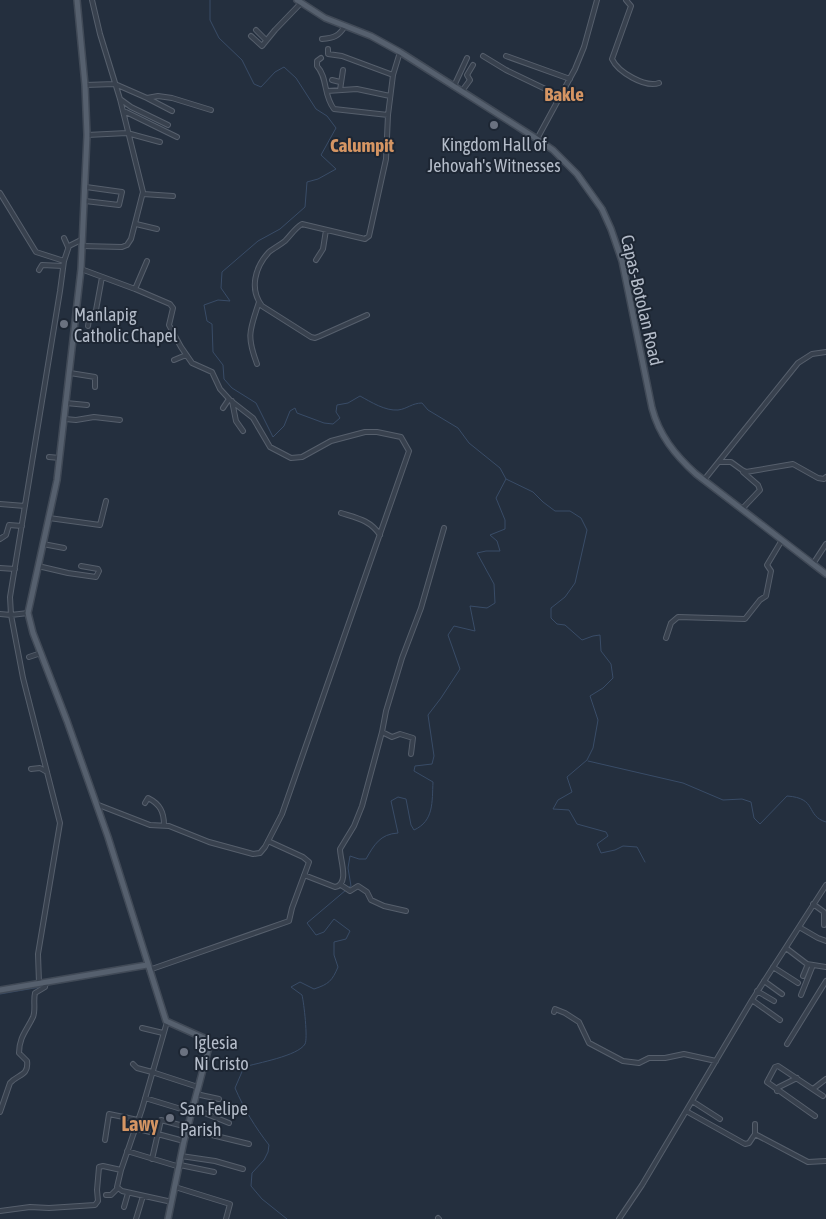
<svg xmlns="http://www.w3.org/2000/svg" width="826" height="1219" viewBox="0 0 826 1219" font-family="'Asap Condensed',sans-serif">
<style>
.lines{fill:none;stroke-linecap:round;stroke-linejoin:round}
.stream{stroke:#394c67;stroke-width:1}
.canal{stroke:#394c67;stroke-width:3}
.minor-casing{stroke:#565f6c;stroke-width:6}
.major-casing{stroke:#414a57;stroke-width:8}
.minor{stroke:#38414e;stroke-width:4}
.major{stroke:#56606e;stroke-width:5}
.worship-dot{fill:#6b7280;stroke:#1d2633;stroke-width:2}
.labels{text-anchor:middle;dominant-baseline:central;stroke-width:4;stroke-linejoin:round;paint-order:stroke}
.poi-label{font-size:18px;fill:#b4bcc9;stroke:#1d2633;text-anchor:start}
.street-label{font-size:18px;fill:#b4bcc9;stroke:#1d2633}
.neighbourhood-label{font-size:19px;font-weight:bold;fill:#d59563;stroke:#1d2633}
.quarter-label{font-size:20px;font-weight:bold;fill:#d59563;stroke:#1d2633}
</style>
<rect width="100%" height="100%" fill="#242f3e"/>
<g class="lines">
<path class="stream" d="M 210,0 L 210,20 L 219,38 L 242,60 L 254,84 L 261,87 L 275,72 L 284,67 L 296,78 L 316,109 L 327,116 L 336,128 L 321,155 L 336,169 L 318,179 L 307,182 L 305,207 L 280,229 L 258,241 L 222,272 L 221,288 L 230,301 L 218,300 L 204,305 L 207,321 L 212,324 L 213,352 L 223,365 L 224,379 L 232,388 L 256,403 L 273,437 L 284,426 L 290,411 L 295,408 L 297,413 L 324,423 L 333,424 L 340,418 L 336,412 L 337,405 L 348,403 L 360,396 C 371,402 385,411 398,410 C 407,409 412,403 422,403 L 428,410 L 458,428 L 469,443 L 500,468 L 506,479 L 496,498 L 505,520 L 505,529 L 490,535 L 497,541 L 500,551 L 486,551 L 477,553 L 494,584 L 495,603 L 487,608 L 470,606 L 475,631 L 454,626 L 448,635 L 460,669 L 441,698 L 428,715 L 434,756 L 432,764 L 415,766 L 414,771 L 433,782 C 432,802 434,821 414,830 L 411,825 L 406,799 L 398,797 L 391,801 L 398,833 C 380,834 374,845 366,859 L 359,859 L 350,856 L 348,868 L 351,886 L 349,887
M 506,479 L 533,492 L 543,502 L 555,511 L 570,511 L 581,518 L 587,530 L 575,583 L 565,597 L 551,608 L 551,618 L 557,624 L 565,625 L 582,640 L 593,636 L 600,635 L 601,651 L 611,664 L 613,678 L 603,688 L 590,696 L 598,720 L 593,748 L 587,760 L 567,777 L 572,792 L 558,800 L 553,809 L 569,810 L 577,824 L 606,832 L 608,836 L 597,844 L 601,853 L 615,850 L 623,846 L 637,847 L 645,862
M 588,761 L 683,783 L 723,800 L 742,799 L 751,802 L 754,818 L 760,824 L 787,796 C 818,798 805,816 826,822
M 287,1219 L 262,1199 L 251,1186 L 252,1173 L 264,1160 L 268,1152 L 269,1145 C 255,1127 244,1109 235,1088 L 244,1067 C 257,1063 298,1056 305,1044 C 308,1039 304,1003 302,995 L 291,987 L 300,982 L 314,989 C 329,984 332,981 338,967 L 334,955 L 334,942 L 346,939 L 350,931 L 334,919 L 324,932 L 316,935 L 307,923 L 346,890"/>
<path class="canal" d="M 0,993 L 46,985"/>
<defs>
<path id="minor" d="M 626,0 L 631,6 L 612,59 C 618,72 645,88 659,83
M 256,30 L 266,40
M 251,36 L 262,46 L 275,30 L 301,3
M 322,39 C 334,38 339,36 345,26
M 328,49 L 328,54 L 342,56 L 393,75
M 483,56 L 506,70 L 560,96
M 506,56 L 570,79
M 321,58 L 317,61 L 317,66 C 328,78 323,95 334,109 L 388,115
M 332,80 L 340,82
M 85,85 L 115,84 L 147,98 L 158,96 L 172,98 L 211,110
M 454,86 L 467,58
M 340,90 L 343,70
M 327,91 L 357,89 L 390,96
M 462,91 L 470,80 L 467,75 L 473,65
M 147,98 L 172,111
M 120,99 L 131,107 L 168,125
M 123,111 L 126,112 L 177,137
M 87,135 L 127,133 L 160,142
M 537,139 L 575,69 L 584,47 L 597,0
M 0,193 L 36,252 L 64,261 L 69,246 L 83,239
M 143,194 L 173,196
M 85,201 L 119,205 L 122,192 L 86,187
M 136,224 L 157,229
M 64,238 L 68,247
M 82,246 L 122,247 L 127,245 L 131,239 L 143,192 L 120,99 L 100,34 L 92,0
M 316,260 L 323,249 L 326,230
M 81,269 L 135,289 L 170,304 L 173,308 L 169,325 L 181,347 L 192,363 L 212,372 L 220,389 L 230,400 L 253,418 L 270,447 L 291,458 L 302,457 L 331,441 L 365,432 L 377,432 L 401,437 L 409,451 L 282,814 L 265,847 L 260,853 L 253,854 L 209,842 L 169,826 L 150,825 L 96,804
M 39,270 L 42,265 L 63,266
M 135,289 L 147,261
M 367,315 L 320,336 L 315,338 L 311,337 L 262,306 C 249,289 255,267 269,252 C 274,248 280,245 285,241 C 291,235 295,228 302,224 L 365,239 L 369,236 L 386,159 L 388,115 L 393,75 L 400,52
M 88,326 L 89,319 L 96,310 L 102,277
M 174,360 L 186,355
M 257,364 C 246,335 250,330 259,302
M 70,373 L 95,377 L 95,387
M 232,401 L 236,421 L 243,431
M 66,403 L 87,405
M 223,408 L 229,399
M 65,419 L 76,420 L 94,417 L 120,420
M 49,457 L 60,458
M 719,462 L 731,462 L 742,470 L 746,472 L 793,464 L 818,478 L 824,479 L 826,477
M 704,480 L 798,363 L 812,354 L 826,352
M 0,504 L 25,506
M 742,509 L 760,490 L 758,485 L 743,472
M 341,513 C 357,518 370,520 380,535
M 49,518 L 100,525 L 106,501
M 0,539 L 6,535 L 9,525 L 22,526
M 43,544 L 64,548
M 813,564 L 826,544
M 38,566 L 68,573 L 96,577 L 99,571 L 98,569 L 81,566
M 0,568 L 15,569
M 28,613 L 11,615 L 10,597 L 60,291 L 64,261
M 0,614 L 11,615 L 23,678 L 60,823 L 38,954 L 39,983
M 666,638 L 671,623 L 678,617 L 745,619 L 760,600 L 766,596 L 771,571 L 767,565 L 782,540
M 29,657 L 41,653
M 382,732 L 392,737 L 400,734 L 413,738 L 411,754
M 31,769 L 40,768 L 47,772
M 145,803 L 148,798 C 160,804 164,812 164,825
M 304,875 L 335,887 C 350,884 340,860 340,849 L 354,826 L 362,806 L 382,732 L 386,711 L 402,658 L 421,608 L 444,528
M 341,885 L 350,891 L 358,886 L 367,892 L 371,900 L 384,906 L 406,911
M 813,904 L 824,912 L 824,925
M 799,927 L 818,938 L 826,941
M 786,948 L 807,964 L 826,967
M 773,967 L 798,983
M 149,970 L 289,921 L 292,908 L 309,862 L 303,857 L 268,841
M 803,976 L 808,964
M 764,981 L 782,994
M 757,991 L 774,1001
M 801,995 L 813,965
M 752,1000 L 780,1020
M 554,1012 L 555,1009 L 565,1013 L 579,1022 L 589,1043 L 623,1061 L 639,1063 L 649,1058 L 665,1058 L 684,1054 L 716,1061
M 167,1022 L 142,1109 L 121,1170 L 117,1187 L 122,1191 L 172,1202
M 142,1028 L 163,1033
M 787,1044 L 826,981
M 133,1064 L 137,1068 L 152,1072
M 152,1072 L 198,1087
M 813,1089 L 826,1079
M 777,1091 L 779,1087 L 797,1078
M 196,1094 L 219,1099
M 145,1098 L 191,1112
M 692,1101 L 720,1119
M 192,1108 L 229,1123
M 686,1111 L 745,1144 L 749,1143 L 755,1134 L 755,1124
M 0,1112 L 10,1083 C 18,1074 29,1076 27,1061 L 19,1053 C 19,1037 27,1030 33,1017 C 36,1010 33,1001 35,993 L 45,987 L 46,982
M 815,1116 L 767,1082 L 775,1067 L 778,1066 L 823,1096
M 135,1128 L 184,1141
M 187,1129 L 249,1144
M 755,1134 L 808,1162 L 826,1161
M 105,1140 L 109,1114 L 138,1120
M 127,1151 L 180,1167
M 181,1156 L 215,1161 L 243,1169
M 152,1159 L 161,1120 L 187,1127
M 180,1165 L 214,1172
M 175,1187 L 230,1204 L 226,1219
M 106,1195 L 111,1195 L 117,1189
M 124,1207 L 128,1193
M 0,1211 L 30,1207 L 49,1208 L 95,1205 L 98,1201 L 97,1190 L 99,1167 L 103,1166 L 121,1170
M 438,1218 L 439,1219
M 136,1219 L 143,1196
M 619,1219 L 642,1185 L 752,1000 L 826,885"/>
<path id="major" d="M 77,0 L 85,85 L 87,135 L 81,269 L 57,480 L 28,613 L 33,633 L 67,721 L 108,837 L 166,1021 L 204,1038 L 210,1043 L 184,1141 L 168,1219
M 297,0 L 325,18 L 371,36 L 400,52 L 537,139 L 553,150 L 577,174 L 602,209 L 611,229 L 622,261 L 652,408 C 659,435 675,455 696,474 L 826,574
M 0,990 L 147,965"/>
</defs>
<use href="#minor" class="minor-casing"/>
<use href="#major" class="major-casing"/>
<use href="#minor" class="minor"/>
<use href="#major" class="major"/>
</g>
<g class="worship-dot">
<circle cx="494" cy="125" r="5"/>
<circle cx="64" cy="324" r="5"/>
<circle cx="184" cy="1052" r="5"/>
<circle cx="170" cy="1118" r="5"/>
</g>
<g class="labels">
<g class="poi-label">
<text x="494" y="144" text-anchor="middle">Kingdom Hall of<tspan x="494" dy="21">Jehovah's Witnesses</tspan></text>
<text x="74" y="314">Manlapig<tspan x="74" dy="21">Catholic Chapel</tspan></text>
<text x="194" y="1042">Iglesia<tspan x="194" dy="21">Ni Cristo</tspan></text>
<text x="180" y="1108">San Felipe<tspan x="180" dy="21">Parish</tspan></text>
</g>
<g class="street-label">
<text transform="translate(642 300) rotate(77)">Capas-Botolan Road</text>
</g>
<g class="neighbourhood-label">
<text x="564" y="94">Bakle</text>
<text x="362" y="145">Calumpit</text>
</g>
<g class="quarter-label">
<text x="140" y="1123">Lawy</text>
</g>
</g>
</svg>
